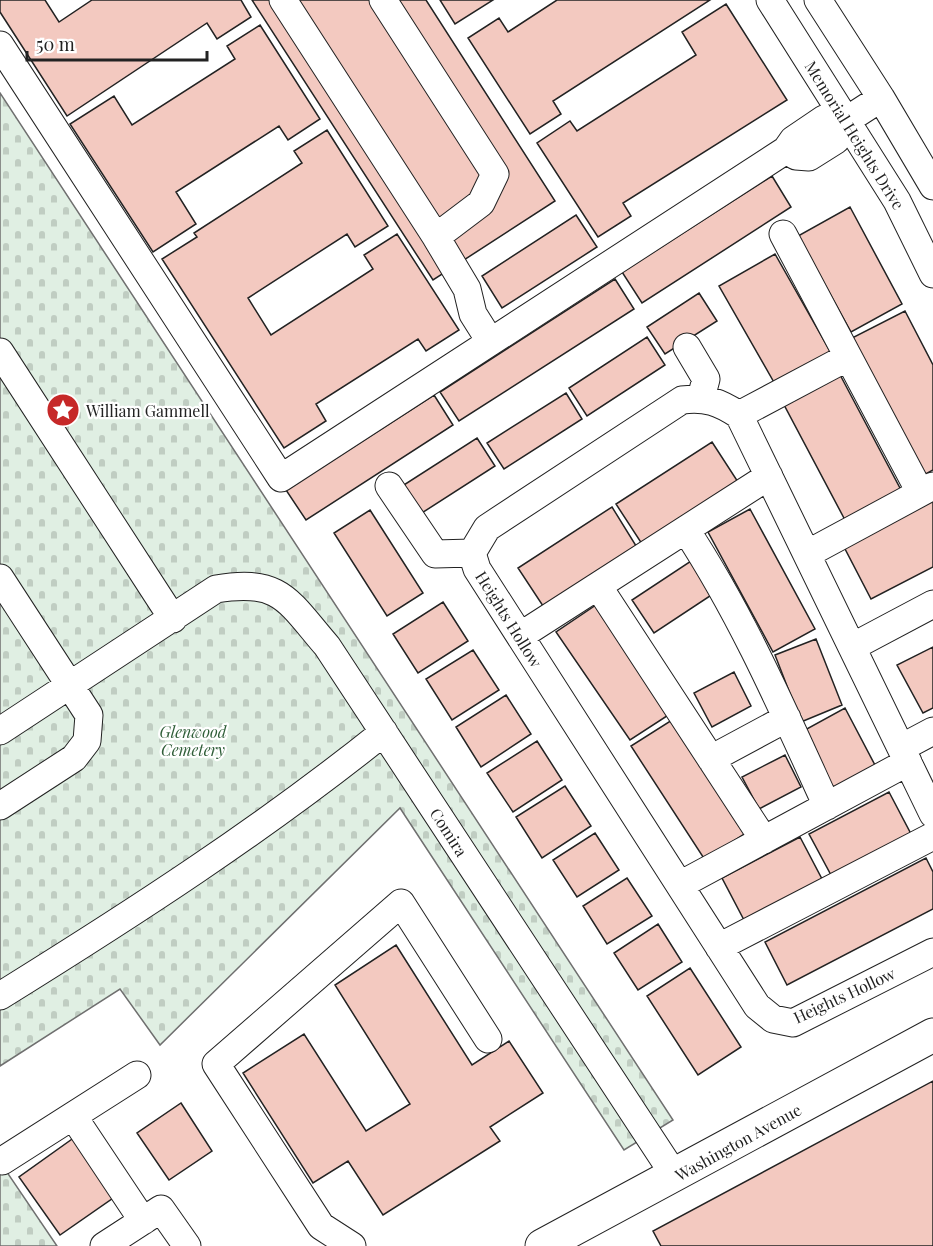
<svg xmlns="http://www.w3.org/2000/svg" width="933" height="1246" viewBox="0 0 933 1246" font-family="'Playfair Display',serif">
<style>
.cemetery{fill:url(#cemetery-stones);stroke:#6f6f6f;stroke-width:1.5}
.building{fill:#f3c9c0;stroke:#222;stroke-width:1.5}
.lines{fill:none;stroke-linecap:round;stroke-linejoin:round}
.minor-casing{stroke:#222;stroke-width:29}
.major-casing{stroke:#222;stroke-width:35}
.minor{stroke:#fff;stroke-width:27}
.major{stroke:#fff;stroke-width:33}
.labels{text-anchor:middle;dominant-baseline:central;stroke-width:4.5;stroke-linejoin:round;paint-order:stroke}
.street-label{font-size:16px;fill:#222;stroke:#fff}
.poi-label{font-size:16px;fill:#222;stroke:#fff;text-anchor:start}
.park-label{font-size:16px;font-style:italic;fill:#2f5e38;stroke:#fff}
</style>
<defs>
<pattern id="cemetery-stones" width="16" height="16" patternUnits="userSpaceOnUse" patternTransform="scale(1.5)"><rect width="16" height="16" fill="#e0efe3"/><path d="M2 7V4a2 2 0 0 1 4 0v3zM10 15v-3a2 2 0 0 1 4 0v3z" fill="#c0cdc2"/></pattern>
</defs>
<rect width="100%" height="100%" fill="#fff"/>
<path class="cemetery" d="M 0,93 L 673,1120 L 624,1150 L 400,808 L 160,1045 L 120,989 L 0,1066 Z
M 0,1162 L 57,1246 L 0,1246 Z"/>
<path class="building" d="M 0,0 L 45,0 L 59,22 L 92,0 L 241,0 L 251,17 L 217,39 L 207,23 L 67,116 L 0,12 Z
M 252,0 L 426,0 L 555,201 L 433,280 Z
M 440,0 L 493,0 L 455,24 Z
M 557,0 L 710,0 L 553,101 L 561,114 L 530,134 L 468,38 L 499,18 L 508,32 Z
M 726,4 L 787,100 L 623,203 L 631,216 L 598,237 L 537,143 L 570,121 L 577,131 L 696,55 L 682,32 Z
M 260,25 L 320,119 L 288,140 L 279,126 L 176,192 L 196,224 L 153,252 L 70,124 L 114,96 L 132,125 L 235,59 L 227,46 Z
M 327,130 L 388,226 L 355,247 L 347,234 L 248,298 L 271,335 L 373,269 L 364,255 L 397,234 L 459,330 L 426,351 L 418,339 L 316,404 L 326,421 L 284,448 L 162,259 L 197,237 L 194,233 L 302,163 L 294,151 Z
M 772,176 L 791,207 L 642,303 L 622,272 Z
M 850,207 L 902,304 L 851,332 L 798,236 Z
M 576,215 L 597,247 L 502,308 L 482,276 Z
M 775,254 L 831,353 L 775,384 L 719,286 Z
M 615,279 L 634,309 L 459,421 L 440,392 Z
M 699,293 L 717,321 L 665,354 L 647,327 Z
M 905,311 L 933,365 L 933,470 L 922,476 L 852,338 Z
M 647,337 L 665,365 L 587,416 L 569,388 Z
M 838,371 L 901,490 L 845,520 L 782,401 Z
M 566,393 L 582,419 L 504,469 L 487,443 Z
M 434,395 L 453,425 L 306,520 L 286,490 Z
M 477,438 L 495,466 L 414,518 L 396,490 Z
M 712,442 L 738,482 L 642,544 L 616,504 Z
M 933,498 L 933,567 L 871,599 L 843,545 Z
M 612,507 L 638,549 L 545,609 L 518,568 Z
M 750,509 L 815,629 L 773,652 L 708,532 Z
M 370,510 L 423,593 L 387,616 L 334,533 Z
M 691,561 L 713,594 L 654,633 L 632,600 Z
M 443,602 L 468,641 L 418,673 L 393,634 Z
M 596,605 L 670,714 L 630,740 L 556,632 Z
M 816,639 L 842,705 L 801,722 L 775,655 Z
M 933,647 L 933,708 L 923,713 L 897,665 Z
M 473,650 L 499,690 L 452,720 L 426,679 Z
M 734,672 L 751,706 L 712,727 L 694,693 Z
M 506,695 L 531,734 L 481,767 L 456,727 Z
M 845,708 L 876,767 L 833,790 L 803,731 Z
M 672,720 L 746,833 L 705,860 L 631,746 Z
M 537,741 L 562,780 L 513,812 L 487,773 Z
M 785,755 L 801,787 L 759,809 L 742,777 Z
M 565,786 L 591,826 L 542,858 L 516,817 Z
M 889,792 L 911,834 L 831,875 L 809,834 Z
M 595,833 L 619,870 L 577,897 L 553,860 Z
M 800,837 L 822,879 L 744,920 L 722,878 Z
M 926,858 L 933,872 L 933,909 L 787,985 L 765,942 Z
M 627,878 L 652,916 L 607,944 L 583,906 Z
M 658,924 L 682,962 L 638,990 L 614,953 Z
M 396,945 L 472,1065 L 509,1041 L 543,1093 L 490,1127 L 500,1141 L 383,1215 L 348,1161 L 313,1183 L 243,1073 L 304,1034 L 366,1131 L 410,1104 L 335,985 Z
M 690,968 L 741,1047 L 698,1075 L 647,996 Z
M 933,1081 L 933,1246 L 661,1246 L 653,1231 Z
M 181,1103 L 212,1151 L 169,1180 L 137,1133 Z
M 75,1137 L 116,1196 L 60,1235 L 19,1177 Z"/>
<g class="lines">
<defs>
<path id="minor" d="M 283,0 L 436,237 L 467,289 L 473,314 L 490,341
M 383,0 L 495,174 L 481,203 L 436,237
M 770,0 L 897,201 L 933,274
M 818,0 L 881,98 L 933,186
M 0,45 L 281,478 L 786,150
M 847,120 L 824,119 L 793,140 L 786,150 L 796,156 L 809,157 L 836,140 L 847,120 L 881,98
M 783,234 L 920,492
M 687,347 L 706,379 L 701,398
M 0,352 L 173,619
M 739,415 L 848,357
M 389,486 L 435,554 L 472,553
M 686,530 C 743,617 784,712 827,806
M 807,554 L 933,486
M 0,578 L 89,715 L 87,741 L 74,758 L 0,806
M 598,586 L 764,840
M 520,636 L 769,476
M 852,647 L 933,604
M 0,731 L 216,589 C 281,578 288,601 327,646 L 675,1176
M 901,748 L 933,731
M 711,759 L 787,718
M 933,814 L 739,415 C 719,402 706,397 682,400 L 487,528 L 472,553 L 477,569 L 757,1006 L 773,1019 L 793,1023 L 933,952
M 680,885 L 908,762
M 719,947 L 933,836
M 0,996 C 132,914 262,830 384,732
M 73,1116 L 143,1221
M 2,1161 L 137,1075
M 104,1246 L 161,1209 L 187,1246
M 352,1246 L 321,1226 L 216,1064 L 401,903 L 488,1039"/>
<path id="major" d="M 542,1246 L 933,1035"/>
</defs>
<use href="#minor" class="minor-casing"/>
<use href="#major" class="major-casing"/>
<use href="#minor" class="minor"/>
<use href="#major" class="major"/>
</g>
<defs>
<symbol id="sight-disc" viewBox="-11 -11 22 22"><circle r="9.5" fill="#c62828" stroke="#fff"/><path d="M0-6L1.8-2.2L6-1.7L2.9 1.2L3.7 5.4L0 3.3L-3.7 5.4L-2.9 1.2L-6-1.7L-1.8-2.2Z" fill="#fff"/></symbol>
</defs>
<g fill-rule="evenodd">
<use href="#sight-disc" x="44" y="391" width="38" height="38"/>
</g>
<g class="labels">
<g class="street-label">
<text transform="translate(855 135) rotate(58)">Memorial Heights Drive</text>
<text transform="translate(509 619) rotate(58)">Heights Hollow</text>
<text transform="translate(449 832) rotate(57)">Comira</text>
<text transform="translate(844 995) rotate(-25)">Heights Hollow</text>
<text transform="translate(738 1142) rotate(-29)">Washington Avenue</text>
</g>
<g class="poi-label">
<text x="86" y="410">William Gammell</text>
</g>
<g class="park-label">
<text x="193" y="731">Glenwood<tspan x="193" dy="18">Cemetery</tspan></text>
</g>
</g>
<path d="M27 51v9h180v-9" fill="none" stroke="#222222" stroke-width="3"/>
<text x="36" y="51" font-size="18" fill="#222222" stroke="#ffffff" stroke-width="4.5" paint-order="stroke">50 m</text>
</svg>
